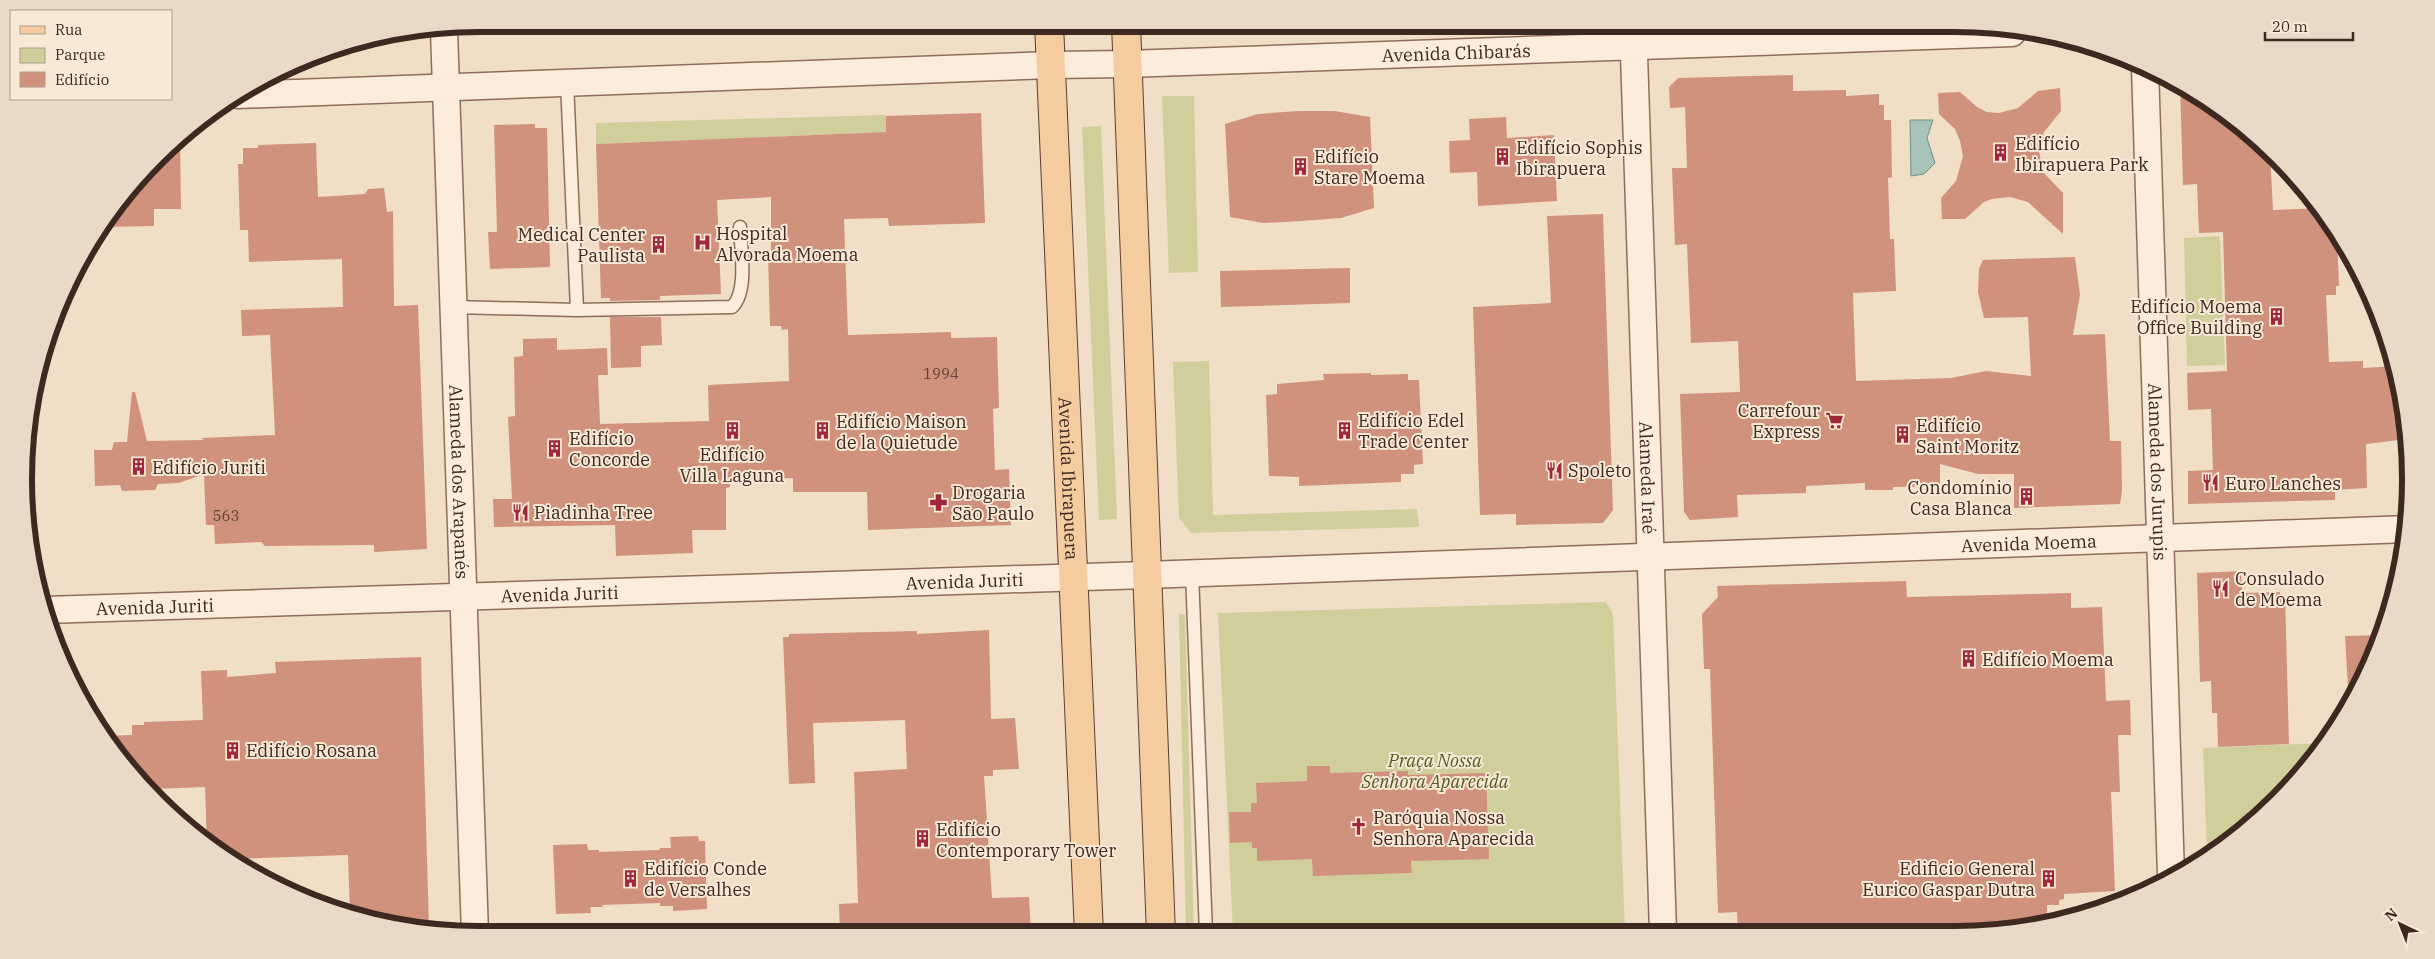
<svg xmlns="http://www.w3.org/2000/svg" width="2435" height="959" viewBox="0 0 2435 959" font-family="'IBM Plex Serif',serif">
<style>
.green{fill:#d0ce9a}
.water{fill:#a8c4b8;stroke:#6e9485}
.building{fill:#d0927c}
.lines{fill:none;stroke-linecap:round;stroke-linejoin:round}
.service-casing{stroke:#8e6e5b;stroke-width:15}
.minor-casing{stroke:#8e6e5b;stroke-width:29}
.primary-casing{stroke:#5c3d2f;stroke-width:30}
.service{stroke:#fbecdb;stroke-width:12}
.minor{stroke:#fbecdb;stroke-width:26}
.primary{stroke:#f4cc9f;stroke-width:28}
.labels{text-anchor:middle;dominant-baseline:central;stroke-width:4;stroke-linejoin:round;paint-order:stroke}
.number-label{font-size:15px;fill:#624336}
.street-label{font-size:18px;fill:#3d291f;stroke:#f8e9d7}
.poi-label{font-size:18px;fill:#3d291f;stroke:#f8e9d7;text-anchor:start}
.park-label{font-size:18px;font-style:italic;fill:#565b25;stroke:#f8e9d7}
.rim{fill:none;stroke:#3d291f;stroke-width:6}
</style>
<rect width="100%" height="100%" fill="#f1dec7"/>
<path class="green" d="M 854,24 L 1018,24 L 854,29 Z
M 1194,96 L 1198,272 L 1169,273 L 1162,96 Z
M 886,115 L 886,132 L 596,144 L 596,123 Z
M 1101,126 L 1117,519 L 1099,520 L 1082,127 Z
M 2220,236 L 2225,365 L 2187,366 L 2184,238 Z
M 1209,361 L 1213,515 L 1417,509 L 1419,527 L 1191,533 L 1179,518 L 1173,362 Z
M 1606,602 L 1613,614 L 1625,932 L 1233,933 L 1218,613 Z
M 1179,614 L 1185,614 L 1194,933 L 1186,933 Z
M 2325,743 C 2309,762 2255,832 2233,833 L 2233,836 L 2207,853 L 2203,748 Z"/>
<path class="water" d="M 1910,120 L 1933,120 L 1927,138 L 1935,163 L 1924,174 L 1911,176 Z"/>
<path class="building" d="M 1793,75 L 1793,91 L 1846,90 L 1846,96 L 1879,94 L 1879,105 L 1884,105 L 1884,120 L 1891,120 L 1892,177 L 1888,178 L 1890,239 L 1894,239 L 1896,291 L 1853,293 L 1856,381 L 1951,378 L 1986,371 L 2031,376 L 2028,317 L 1984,318 L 1978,292 L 1979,269 L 1983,260 L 2075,257 L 2080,295 L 2073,335 L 2105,334 L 2110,441 L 2121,441 L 2122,491 L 2120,504 L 2014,508 L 2014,474 L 1978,474 L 1940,464 L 1940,486 L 1893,487 L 1893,490 L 1865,490 L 1865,483 L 1806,486 L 1806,493 L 1737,495 L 1738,517 L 1690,520 L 1684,512 L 1680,394 L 1740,392 L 1738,341 L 1691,343 L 1687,244 L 1675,245 L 1672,168 L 1687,168 L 1685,107 L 1670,108 L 1669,87 L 1678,78 Z
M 2180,83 L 2256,137 L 2270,152 L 2273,210 L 2321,208 L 2337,235 L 2339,286 L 2336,286 L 2336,295 L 2326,295 L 2329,362 L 2363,361 L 2363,368 L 2396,366 L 2408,434 L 2401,434 L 2399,440 L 2366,444 L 2367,488 L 2335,490 L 2335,500 L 2188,504 L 2188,471 L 2213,470 L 2211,409 L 2188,410 L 2187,373 L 2227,371 L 2223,232 L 2199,233 L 2197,184 L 2183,185 Z
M 2060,88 L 2061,111 L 2044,132 L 2039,151 L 2043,172 L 2063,193 L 2063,234 L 2028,202 L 2010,197 L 1992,199 L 1984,202 L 1965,219 L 1942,219 L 1941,198 L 1956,181 L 1963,156 L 1960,141 L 1955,129 L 1939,114 L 1938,93 L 1960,92 L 1977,107 L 1987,112 L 1999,113 L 2018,108 L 2038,91 Z
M 1298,111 L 1335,111 L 1370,117 L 1374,208 L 1341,218 L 1302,221 L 1263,223 L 1230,217 L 1225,124 L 1258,114 Z
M 981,113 L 985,223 L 889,226 L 888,218 L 844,219 L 848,335 L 951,332 L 951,338 L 997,337 L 999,408 L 993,409 L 995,470 L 1009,469 L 1011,525 L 868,530 L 867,492 L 793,492 L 793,478 L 730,481 L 730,487 L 726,488 L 726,530 L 692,530 L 693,553 L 616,556 L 615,525 L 494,527 L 493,499 L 512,499 L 508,417 L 515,416 L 514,357 L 523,356 L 523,339 L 557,338 L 557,350 L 607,348 L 608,375 L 598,375 L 600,424 L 709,421 L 708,385 L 789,381 L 788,329 L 782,330 L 781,326 L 770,326 L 768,254 L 771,253 L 771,197 L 717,200 L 721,294 L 660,296 L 660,300 L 610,301 L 610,298 L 601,298 L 596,144 L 886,132 L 886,116 Z
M 1506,117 L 1507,138 L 1554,135 L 1557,201 L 1478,206 L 1477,172 L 1450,173 L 1449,141 L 1470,140 L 1469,119 Z
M 535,124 L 535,128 L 547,128 L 550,267 L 490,269 L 488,232 L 497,232 L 494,125 Z
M 180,136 L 181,209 L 154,209 L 154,226 L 105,227 Z
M 316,143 L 318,197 L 365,194 L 368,189 L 384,188 L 387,212 L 393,211 L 394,306 L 418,305 L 427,549 L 374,552 L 374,545 L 265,546 L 261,542 L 215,544 L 214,525 L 206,525 L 204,474 L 179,483 L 158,484 L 155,490 L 122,491 L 120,485 L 95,486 L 94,450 L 112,450 L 114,442 L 127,442 L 132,392 L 135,392 L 147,441 L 203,440 L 202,438 L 275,435 L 270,335 L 242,336 L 241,310 L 343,307 L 342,259 L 249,262 L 248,230 L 240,230 L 238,164 L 243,164 L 243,148 L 258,148 L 258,145 Z
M 1603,214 L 1613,510 L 1603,523 L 1516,525 L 1516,514 L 1480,515 L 1473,307 L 1551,303 L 1547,216 Z
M 1350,268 L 1350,303 L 1221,307 L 1220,271 Z
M 610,317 L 661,317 L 662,345 L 641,346 L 641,367 L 611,368 Z
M 1371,373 L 1371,375 L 1408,374 L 1408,380 L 1419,380 L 1423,464 L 1414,465 L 1414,474 L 1401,474 L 1401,482 L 1299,486 L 1299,477 L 1269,476 L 1266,395 L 1277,394 L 1277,384 L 1324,380 L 1323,374 Z
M 2241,571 L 2242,593 L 2280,592 L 2280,595 L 2285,595 L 2289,744 L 2218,747 L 2217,713 L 2212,713 L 2211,681 L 2200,682 L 2197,573 Z
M 1906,581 L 1907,597 L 2071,593 L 2071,608 L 2102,607 L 2106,701 L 2130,700 L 2131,735 L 2118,735 L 2120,792 L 2111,792 L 2115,891 L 2064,894 L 2064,899 L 2059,900 L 2059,905 L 2047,905 L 2047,923 L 2015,931 L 1738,932 L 1737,912 L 1718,913 L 1710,669 L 1704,669 L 1702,614 L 1718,597 L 1717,586 Z
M 989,630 L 991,719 L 1015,718 L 1019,769 L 993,770 L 993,776 L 984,776 L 992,898 L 1029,897 L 1031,934 L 840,934 L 839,904 L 858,903 L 854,772 L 907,769 L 905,720 L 813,723 L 815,783 L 789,784 L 783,637 L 789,637 L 789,634 L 917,631 L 917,634 Z
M 2383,635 L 2374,652 L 2349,704 L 2345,636 Z
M 421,657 L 429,927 L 350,914 L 348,855 L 235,859 L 207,844 L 205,787 L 153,789 L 103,736 L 132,735 L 132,725 L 144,725 L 144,722 L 203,720 L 201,671 L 227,670 L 227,677 L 276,673 L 275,662 Z
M 1307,766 L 1330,766 L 1330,773 L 1408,771 L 1408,775 L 1486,773 L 1489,859 L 1411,861 L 1412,873 L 1313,876 L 1312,859 L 1257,861 L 1257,848 L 1252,848 L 1252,842 L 1230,843 L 1229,812 L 1251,812 L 1251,803 L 1257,803 L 1256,783 L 1307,781 Z
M 698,836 L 699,841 L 705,841 L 707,909 L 673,911 L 673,906 L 660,906 L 660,903 L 602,905 L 603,907 L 590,907 L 591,913 L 556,914 L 553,845 L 587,844 L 588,850 L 599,850 L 599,852 L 659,850 L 660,848 L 671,848 L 670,837 Z"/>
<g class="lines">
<defs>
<path id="service" d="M 453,307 L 577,310 L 567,82
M 577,310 L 732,307 C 748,292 741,250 740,227
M 1192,573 L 1206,933"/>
<g id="minor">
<path id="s1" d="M 1633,24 L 1663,932"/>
<path id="s2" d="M 444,30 L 475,934"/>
<path id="s3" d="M 2145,68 L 2171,875"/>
<path id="s4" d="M 238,95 L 1051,65 L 1127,64 L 2012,33"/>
<path id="s5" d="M 45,610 L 1146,575 L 2408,529"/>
</g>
<g id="primary">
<path id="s6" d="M 1049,24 L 1089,934"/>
<path d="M 1126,24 L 1161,934"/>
</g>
</defs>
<use href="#service" class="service-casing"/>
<use href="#minor" class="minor-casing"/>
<use href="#primary" class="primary-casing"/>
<use href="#service" class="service"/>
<use href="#minor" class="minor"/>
<use href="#primary" class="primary"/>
</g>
<defs>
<symbol id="building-bare" viewBox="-9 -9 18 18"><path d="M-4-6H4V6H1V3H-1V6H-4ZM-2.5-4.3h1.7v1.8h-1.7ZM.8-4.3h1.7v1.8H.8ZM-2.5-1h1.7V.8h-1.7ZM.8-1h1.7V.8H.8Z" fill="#a0283b" stroke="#f8e9d7" stroke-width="2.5" paint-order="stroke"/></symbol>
<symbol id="hospital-bare" viewBox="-9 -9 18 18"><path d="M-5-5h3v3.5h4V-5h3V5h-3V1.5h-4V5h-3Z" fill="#a0283b" stroke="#f8e9d7" stroke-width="2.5" paint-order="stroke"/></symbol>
<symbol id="supermarket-bare" viewBox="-9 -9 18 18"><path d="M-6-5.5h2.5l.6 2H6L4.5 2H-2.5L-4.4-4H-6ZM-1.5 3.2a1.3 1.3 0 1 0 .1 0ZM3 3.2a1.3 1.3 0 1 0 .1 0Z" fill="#a0283b" stroke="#f8e9d7" stroke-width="2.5" paint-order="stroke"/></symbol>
<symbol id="restaurant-bare" viewBox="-9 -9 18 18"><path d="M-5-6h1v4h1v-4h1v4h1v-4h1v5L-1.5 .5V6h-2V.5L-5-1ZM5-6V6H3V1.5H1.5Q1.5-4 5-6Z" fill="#a0283b" stroke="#f8e9d7" stroke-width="2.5" paint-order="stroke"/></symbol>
<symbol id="pharmacy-bare" viewBox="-9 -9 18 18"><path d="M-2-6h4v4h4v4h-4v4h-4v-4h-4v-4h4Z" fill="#a0283b" stroke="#f8e9d7" stroke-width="2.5" paint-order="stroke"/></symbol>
<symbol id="church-bare" viewBox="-9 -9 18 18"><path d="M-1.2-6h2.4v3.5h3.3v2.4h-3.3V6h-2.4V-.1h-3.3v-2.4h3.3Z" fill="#a0283b" stroke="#f8e9d7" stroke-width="2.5" paint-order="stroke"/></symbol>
</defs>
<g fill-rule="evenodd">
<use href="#building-bare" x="1988" y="140" width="25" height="25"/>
<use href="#building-bare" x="1490" y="144" width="25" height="25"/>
<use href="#building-bare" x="1288" y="154" width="25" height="25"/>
<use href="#hospital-bare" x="690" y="230" width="25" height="25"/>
<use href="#building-bare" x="646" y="232" width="25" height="25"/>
<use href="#building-bare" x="2264" y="304" width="25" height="25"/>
<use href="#supermarket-bare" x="1822" y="408" width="25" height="25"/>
<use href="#building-bare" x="1332" y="418" width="25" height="25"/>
<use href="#building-bare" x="720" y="418" width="25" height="25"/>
<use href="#building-bare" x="810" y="418" width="25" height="25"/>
<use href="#building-bare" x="1890" y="422" width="25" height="25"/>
<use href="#building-bare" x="542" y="436" width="25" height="25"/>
<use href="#building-bare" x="126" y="454" width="25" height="25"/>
<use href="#restaurant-bare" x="1542" y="458" width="25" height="25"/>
<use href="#restaurant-bare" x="2198" y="470" width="25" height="25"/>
<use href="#building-bare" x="2014" y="484" width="25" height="25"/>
<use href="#pharmacy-bare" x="926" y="490" width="25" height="25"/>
<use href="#restaurant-bare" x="508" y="500" width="25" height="25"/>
<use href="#restaurant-bare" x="2208" y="576" width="25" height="25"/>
<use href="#building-bare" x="1956" y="646" width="25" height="25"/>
<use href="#building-bare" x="220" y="738" width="25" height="25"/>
<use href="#church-bare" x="1346" y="814" width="25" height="25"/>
<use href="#building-bare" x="910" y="826" width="25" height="25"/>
<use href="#building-bare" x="618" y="866" width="25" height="25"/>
<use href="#building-bare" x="2036" y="866" width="25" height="25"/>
</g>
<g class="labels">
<g class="number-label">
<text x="941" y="373">1994</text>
<text x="226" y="515">563</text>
</g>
<g class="street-label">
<text stroke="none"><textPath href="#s4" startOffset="1219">Avenida Chibarás</textPath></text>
<text stroke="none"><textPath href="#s3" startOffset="404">Alameda dos Jurupis</textPath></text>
<text stroke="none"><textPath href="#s1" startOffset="454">Alameda Iraé</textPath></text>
<text stroke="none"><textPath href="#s6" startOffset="455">Avenida Ibirapuera</textPath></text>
<text stroke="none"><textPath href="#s2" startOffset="452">Alameda dos Arapanés</textPath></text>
<text stroke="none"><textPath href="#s5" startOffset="1985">Avenida Moema</textPath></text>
<text stroke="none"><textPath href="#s5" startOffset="920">Avenida Juriti</textPath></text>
<text stroke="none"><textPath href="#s5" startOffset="515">Avenida Juriti</textPath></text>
<text stroke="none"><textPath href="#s5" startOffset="110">Avenida Juriti</textPath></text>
</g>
<g class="poi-label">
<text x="2015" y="143">Edifício<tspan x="2015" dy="21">Ibirapuera Park</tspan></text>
<text x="1516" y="147">Edifício Sophis<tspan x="1516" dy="21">Ibirapuera</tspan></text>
<text x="1314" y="156">Edifício<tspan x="1314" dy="21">Stare Moema</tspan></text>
<text x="716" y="233">Hospital<tspan x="716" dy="21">Alvorada Moema</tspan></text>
<text x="645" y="234" text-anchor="end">Medical Center<tspan x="645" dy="21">Paulista</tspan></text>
<text x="2262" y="306" text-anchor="end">Edifício Moema<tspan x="2262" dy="21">Office Building</tspan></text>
<text x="1820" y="410" text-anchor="end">Carrefour<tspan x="1820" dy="21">Express</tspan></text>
<text x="1358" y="420">Edifício Edel<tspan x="1358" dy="21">Trade Center</tspan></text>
<text x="836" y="421">Edifício Maison<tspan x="836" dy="21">de la Quietude</tspan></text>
<text x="1916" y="425">Edifício<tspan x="1916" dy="21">Saint Moritz</tspan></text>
<text x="569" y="438">Edifício<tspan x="569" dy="21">Concorde</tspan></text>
<text x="732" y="454" text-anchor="middle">Edifício<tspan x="732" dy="21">Villa Laguna</tspan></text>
<text x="152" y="467">Edifício Juriti</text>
<text x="1568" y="470">Spoleto</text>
<text x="2225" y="483">Euro Lanches</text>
<text x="2012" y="487" text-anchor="end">Condomínio<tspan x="2012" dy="21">Casa Blanca</tspan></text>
<text x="952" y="492">Drogaria<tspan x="952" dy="21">São Paulo</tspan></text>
<text x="534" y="512">Piadinha Tree</text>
<text x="2235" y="578">Consulado<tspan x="2235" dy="21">de Moema</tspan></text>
<text x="1982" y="659">Edifício Moema</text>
<text x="246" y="750">Edifício Rosana</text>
<text x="1373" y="817">Paróquia Nossa<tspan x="1373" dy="21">Senhora Aparecida</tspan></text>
<text x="936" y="829">Edifício<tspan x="936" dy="21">Contemporary Tower</tspan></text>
<text x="644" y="868">Edifício Conde<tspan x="644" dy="21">de Versalhes</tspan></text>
<text x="2035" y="868" text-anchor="end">Edificio General<tspan x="2035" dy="21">Eurico Gaspar Dutra</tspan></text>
</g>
<g class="park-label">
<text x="1435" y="760">Praça Nossa<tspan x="1435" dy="21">Senhora Aparecida</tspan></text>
</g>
</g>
<path d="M0 0H2435V959H0ZM479 32H1955A447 447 0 0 1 2402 479V479A447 447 0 0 1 1955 926H479A447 447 0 0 1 32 479V479A447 447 0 0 1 479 32Z" fill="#e9dac8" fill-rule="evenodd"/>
<path class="rim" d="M479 32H1955A447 447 0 0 1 2402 479V479A447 447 0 0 1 1955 926H479A447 447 0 0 1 32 479V479A447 447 0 0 1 479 32Z"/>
<rect x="10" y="10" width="162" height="90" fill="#f8e9d7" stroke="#ad9c8d"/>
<rect x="20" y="26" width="25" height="8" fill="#f4cc9f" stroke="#ad9c8d"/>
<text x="55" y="35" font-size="15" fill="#3d291f">Rua</text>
<rect x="20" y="48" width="25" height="15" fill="#d0ce9a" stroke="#ad9c8d"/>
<text x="55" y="60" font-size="15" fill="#3d291f">Parque</text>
<rect x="20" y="72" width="25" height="15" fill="#d0927c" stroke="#ad9c8d"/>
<text x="55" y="85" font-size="15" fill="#3d291f">Edifício</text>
<g transform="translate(2400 924) rotate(317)" stroke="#f8e9d7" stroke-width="4" paint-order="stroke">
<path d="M0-4L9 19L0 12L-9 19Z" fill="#3d291f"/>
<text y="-8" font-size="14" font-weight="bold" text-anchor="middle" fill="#3d291f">N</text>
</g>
<path d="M2265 32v8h88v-8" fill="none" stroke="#3d291f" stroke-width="2.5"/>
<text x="2272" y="32" font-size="15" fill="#3d291f" stroke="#f8e9d7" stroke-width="4" paint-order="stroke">20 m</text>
</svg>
